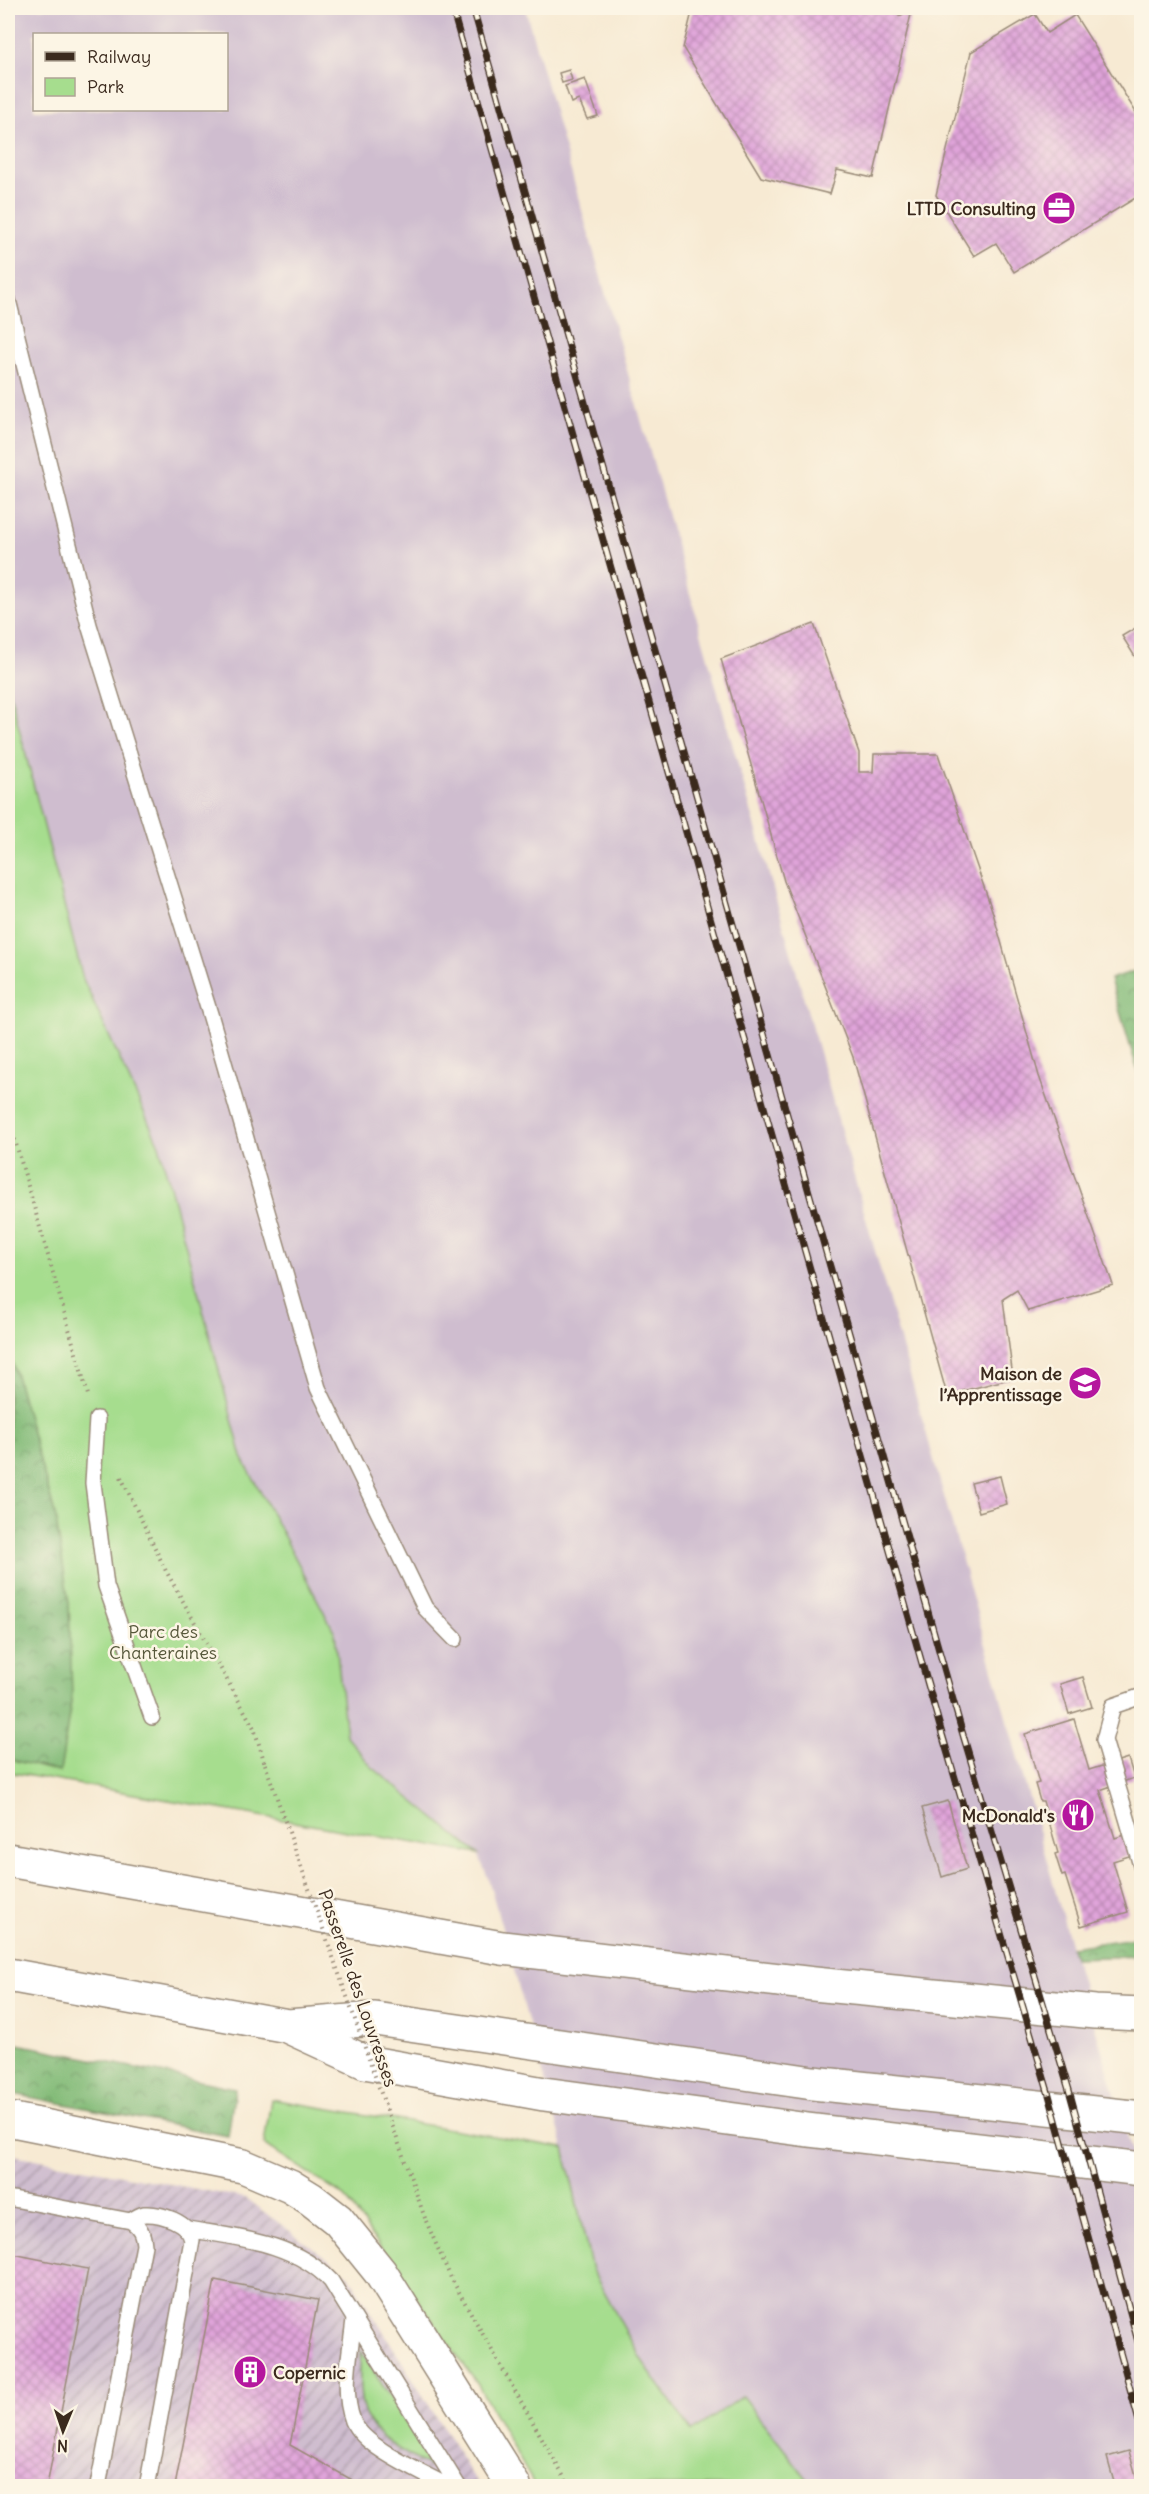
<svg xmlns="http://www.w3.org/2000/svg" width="1149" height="2494" viewBox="0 0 1149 2494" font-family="Delius,sans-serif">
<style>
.industrial{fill:url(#industrial-furrows)}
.railway{fill:#cfbdcf;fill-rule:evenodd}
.green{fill:#a6dd8e;stroke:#708456;stroke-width:1.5}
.forest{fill:url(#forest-crowns);stroke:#60734c;stroke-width:1.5}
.building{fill:url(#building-cross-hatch)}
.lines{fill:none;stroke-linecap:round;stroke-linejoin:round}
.service-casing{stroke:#998a78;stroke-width:18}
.motorway-casing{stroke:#998a78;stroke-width:36}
.path{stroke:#998a78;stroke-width:4;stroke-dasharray:1.5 4.5;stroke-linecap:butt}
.service{stroke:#fff;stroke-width:15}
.motorway{stroke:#fff;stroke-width:33}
.rail-casing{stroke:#3b2a1e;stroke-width:7}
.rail{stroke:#fcf5e5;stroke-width:4.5;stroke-dasharray:14;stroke-linecap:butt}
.path-bridge{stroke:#998a78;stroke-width:4;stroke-dasharray:1.5 4.5;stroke-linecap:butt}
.labels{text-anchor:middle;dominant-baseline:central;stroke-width:5;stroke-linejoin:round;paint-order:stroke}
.poi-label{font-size:18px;font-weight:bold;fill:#3b2a1e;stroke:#fcf5e5;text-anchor:end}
.park-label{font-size:18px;fill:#56573a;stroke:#fcf5e5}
.street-label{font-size:18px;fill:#3b2a1e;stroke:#fcf5e5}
</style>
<defs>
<pattern id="industrial-furrows" width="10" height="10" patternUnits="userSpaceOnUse" patternTransform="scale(1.5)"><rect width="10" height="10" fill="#cfbdcf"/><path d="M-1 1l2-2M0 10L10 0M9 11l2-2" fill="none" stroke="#a99aa7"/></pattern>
<pattern id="forest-crowns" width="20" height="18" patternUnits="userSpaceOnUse" patternTransform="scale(1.5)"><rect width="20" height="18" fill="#84bc79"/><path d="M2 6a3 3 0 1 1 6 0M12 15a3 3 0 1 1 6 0" fill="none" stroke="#6d9963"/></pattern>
<pattern id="building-cross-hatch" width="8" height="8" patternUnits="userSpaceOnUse" patternTransform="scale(1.5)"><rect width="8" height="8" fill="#e0a4da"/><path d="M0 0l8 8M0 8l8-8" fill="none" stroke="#b786b0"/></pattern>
</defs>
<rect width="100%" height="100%" fill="#fcf5e5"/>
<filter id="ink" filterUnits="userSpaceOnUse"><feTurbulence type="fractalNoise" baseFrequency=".0167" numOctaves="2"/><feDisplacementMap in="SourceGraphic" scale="12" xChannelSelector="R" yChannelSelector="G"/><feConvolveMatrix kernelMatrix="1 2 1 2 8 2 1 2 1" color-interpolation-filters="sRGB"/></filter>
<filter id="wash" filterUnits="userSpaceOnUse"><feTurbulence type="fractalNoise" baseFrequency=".008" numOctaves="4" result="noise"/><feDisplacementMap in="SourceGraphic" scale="24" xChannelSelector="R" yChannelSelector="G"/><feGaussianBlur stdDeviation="1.35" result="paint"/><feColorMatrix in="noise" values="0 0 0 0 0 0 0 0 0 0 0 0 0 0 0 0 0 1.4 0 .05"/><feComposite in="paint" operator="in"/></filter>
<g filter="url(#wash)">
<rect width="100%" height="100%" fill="#f7ead3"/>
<path class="industrial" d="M 8,2154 L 245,2198 L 347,2273 L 479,2486 L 8,2486 Z"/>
<path class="railway" d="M 8,8 L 525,8 L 1071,1947 L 1141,2181 L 1141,2486 L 813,2486 L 742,2397 L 692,2432 L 641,2359 L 592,2270 L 564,2148 L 488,1878 L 478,1854 L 372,1767 L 346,1736 L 335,1633 L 242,1457 L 159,1145 L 83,979 L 8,685 ZM 34,34 L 226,34 L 226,110 L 34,110 Z"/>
<path class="green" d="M 8,685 L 83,979 L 159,1145 L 242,1457 L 335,1633 L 346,1736 L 372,1767 L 478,1854 L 8,1772 Z
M 271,2099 L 564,2148 L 592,2270 L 641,2359 L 692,2432 L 742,2396 L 813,2486 L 535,2486 L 478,2385 L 345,2197 L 264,2144 Z
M 361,2351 L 433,2465 L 433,2468 C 424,2465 414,2458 405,2453 C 357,2425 358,2402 361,2351 Z"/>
<path class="forest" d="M 1141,969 L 1142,969 L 1141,1082 L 1110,979 Z
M 8,1347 L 55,1514 L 69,1603 L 72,1696 L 60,1772 L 8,1759 Z
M 1141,1937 L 1141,1956 L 1074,1958 L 1071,1947 Z
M 8,2042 L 235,2088 L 228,2136 L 8,2093 Z"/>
<g id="blocks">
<path class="building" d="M 693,8 L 895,8 L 899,16 L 912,10 L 873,178 L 837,170 L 830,194 L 761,177 L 683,48 Z
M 1035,14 L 1047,33 L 1075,15 L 1142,122 L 1142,194 L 1014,272 L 996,243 L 974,256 L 936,195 L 971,52 Z
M 569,70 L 572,80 L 562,83 L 559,73 Z
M 585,79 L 598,116 L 587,119 L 579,100 L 571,103 L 565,86 Z
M 814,624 L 859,753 L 859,772 L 873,772 L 874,754 L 938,754 L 993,913 L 1039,1076 L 1113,1285 L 1028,1311 L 1017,1290 L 1003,1299 L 1013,1378 L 947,1395 L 853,1057 L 784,881 L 721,659 Z
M 1142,624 L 1142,668 L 1122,636 Z
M 1000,1476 L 1007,1504 L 979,1512 L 971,1483 Z
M 1083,1677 L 1092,1707 L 1069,1714 L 1060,1684 Z
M 1074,1719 L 1089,1770 L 1128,1758 L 1134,1778 L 1100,1790 L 1115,1838 L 1142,1829 L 1142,1852 L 1113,1861 L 1128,1912 L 1081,1926 L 1065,1875 L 1062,1876 L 1055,1854 L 1058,1853 L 1043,1801 L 1040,1801 L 1035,1784 L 1039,1783 L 1025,1734 Z
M 948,1801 L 967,1869 L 942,1877 L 922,1808 Z
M 8,2253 L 88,2269 L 47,2486 L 8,2486 Z
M 215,2280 L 318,2300 L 290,2445 L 363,2486 L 175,2486 Z
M 1129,2451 L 1139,2486 L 1115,2486 L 1107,2457 Z"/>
</g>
</g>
<g filter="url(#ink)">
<use href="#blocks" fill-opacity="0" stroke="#998a78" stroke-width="1.5"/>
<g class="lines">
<defs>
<path id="service" d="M 8,300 L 89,625 L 210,1014 L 318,1388 L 425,1608 L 455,1639
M 97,1419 L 93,1483 L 106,1586 L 152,1717
M 1142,1696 L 1113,1706 L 1104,1740 L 1142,1869
M 8,2198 L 131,2221 C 140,2227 143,2233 144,2245 L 98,2486
M 131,2221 C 135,2218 140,2215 144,2214 C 161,2213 189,2222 192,2240 L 148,2482
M 188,2229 C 238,2238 294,2242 331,2281 L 458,2486
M 354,2319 C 351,2350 341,2390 353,2421 C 364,2448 422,2472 447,2486"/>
<path id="motorway" d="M 8,1860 L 502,1948 L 814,1984 L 1095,2012 L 1142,2014
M 8,1975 L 288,2026 L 375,2019 L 813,2083 L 1142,2118
M 289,2027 L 365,2062 L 544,2094 L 808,2130 L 1142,2169
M 8,2119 L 243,2166 L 290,2186 L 311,2199 L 338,2220 L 380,2272 L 514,2486"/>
</defs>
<use href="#service" class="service-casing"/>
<use href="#motorway" class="motorway-casing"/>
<path class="path" d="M 896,9 L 898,8
M 8,1116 L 88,1395
M 121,1477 L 166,1571 L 254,1728 L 265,1764
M 426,2221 L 451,2278 L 569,2486"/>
<use href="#service" class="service"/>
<use href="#motorway" class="motorway"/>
<defs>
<path id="rail" d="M 452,8 L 942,1734 L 1049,2095 L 1142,2432
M 473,8 L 961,1728 L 1069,2090 L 1142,2356"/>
</defs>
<use href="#rail" class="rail-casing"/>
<use href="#rail" class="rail"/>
<path class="path-bridge" d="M 265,1764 L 426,2221"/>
</g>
</g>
<defs>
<symbol id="office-disc" viewBox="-11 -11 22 22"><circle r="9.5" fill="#b5179e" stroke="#fcf5e5"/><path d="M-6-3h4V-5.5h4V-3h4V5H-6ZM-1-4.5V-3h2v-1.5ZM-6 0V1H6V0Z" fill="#fff"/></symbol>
<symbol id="university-disc" viewBox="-11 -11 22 22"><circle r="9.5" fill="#b5179e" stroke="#fcf5e5"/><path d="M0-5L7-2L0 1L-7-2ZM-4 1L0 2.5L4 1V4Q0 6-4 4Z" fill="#fff"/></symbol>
<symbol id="restaurant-disc" viewBox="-11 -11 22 22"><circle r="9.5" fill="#b5179e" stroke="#fcf5e5"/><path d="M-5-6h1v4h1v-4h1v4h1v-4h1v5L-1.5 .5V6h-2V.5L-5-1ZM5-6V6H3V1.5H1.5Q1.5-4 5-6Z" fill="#fff"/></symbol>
<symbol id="building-disc" viewBox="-11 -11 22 22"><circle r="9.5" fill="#b5179e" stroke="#fcf5e5"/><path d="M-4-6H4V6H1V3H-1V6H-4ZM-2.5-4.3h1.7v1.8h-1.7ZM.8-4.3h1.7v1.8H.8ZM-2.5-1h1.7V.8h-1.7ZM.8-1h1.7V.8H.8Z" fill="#fff"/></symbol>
</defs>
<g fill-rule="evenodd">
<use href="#office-disc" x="1040" y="189" width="38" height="38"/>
<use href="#university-disc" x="1066" y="1364" width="38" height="38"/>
<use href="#restaurant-disc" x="1059" y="1796" width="38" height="38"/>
<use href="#building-disc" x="231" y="2353" width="38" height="38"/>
</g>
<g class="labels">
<g class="poi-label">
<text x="1036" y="208">LTTD Consulting</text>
<text x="1062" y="1373">Maison de<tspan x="1062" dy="21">l’Apprentissage</tspan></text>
<text x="1055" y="1815">McDonald's</text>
<text x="273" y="2372" text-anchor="start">Copernic</text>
</g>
<g class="park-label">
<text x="163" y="1631">Parc des<tspan x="163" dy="21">Chanteraines</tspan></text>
</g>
<g class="street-label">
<text transform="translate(358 1988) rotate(71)">Passerelle des Louvresses</text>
</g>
</g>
<rect width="1149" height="2494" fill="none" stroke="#fcf5e5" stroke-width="30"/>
<rect x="33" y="33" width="195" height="78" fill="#fcf5e5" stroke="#afa495" stroke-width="1.5"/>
<rect x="45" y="52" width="30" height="9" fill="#3b2a1e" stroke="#afa495" stroke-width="1.5"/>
<text x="87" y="63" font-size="18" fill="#3b2a1e">Railway</text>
<rect x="45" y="78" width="30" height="18" fill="#a6dd8e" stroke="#afa495" stroke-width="1.5"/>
<text x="87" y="93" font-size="18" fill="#3b2a1e">Park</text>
<g transform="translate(63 2431) rotate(182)" stroke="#fcf5e5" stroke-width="4.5" paint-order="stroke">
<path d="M0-4.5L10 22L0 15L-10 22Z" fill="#3b2a1e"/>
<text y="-9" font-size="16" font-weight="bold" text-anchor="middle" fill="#3b2a1e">N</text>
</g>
</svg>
